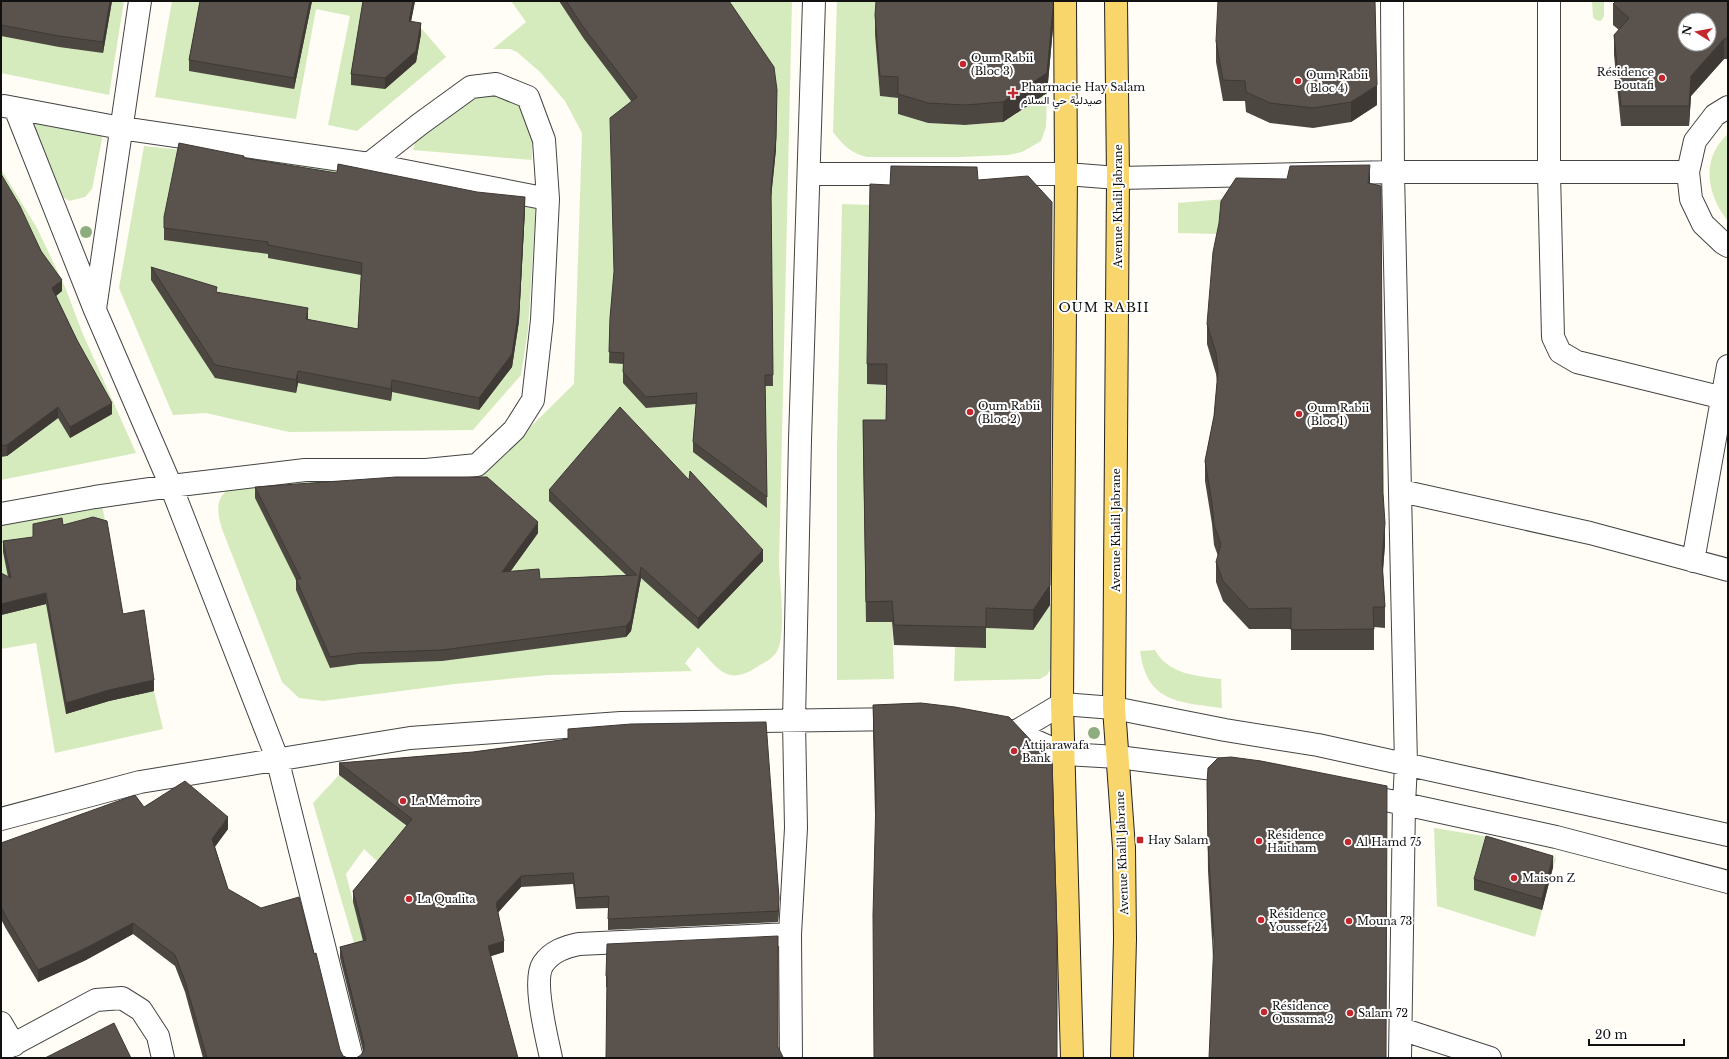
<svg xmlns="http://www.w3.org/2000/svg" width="1729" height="1059" viewBox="0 0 1729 1059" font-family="'Libre Baskerville',Vazirmatn,serif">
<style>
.green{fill:#d5ebbd}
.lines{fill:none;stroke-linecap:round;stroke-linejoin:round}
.minor-casing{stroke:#444;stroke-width:24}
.major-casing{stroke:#222;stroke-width:24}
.minor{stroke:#fff;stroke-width:22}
.major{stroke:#f9d66b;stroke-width:22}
.tree{fill:#8dad7f}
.wall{fill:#4d4742}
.shaded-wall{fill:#3f3936}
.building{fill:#5a524d;stroke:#3f3936;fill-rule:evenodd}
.poi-dot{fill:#c4262e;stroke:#fff;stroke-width:1.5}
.labels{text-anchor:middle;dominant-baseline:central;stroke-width:4;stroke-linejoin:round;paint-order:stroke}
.poi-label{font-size:11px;fill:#111;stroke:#fff;text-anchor:start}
.street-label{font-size:11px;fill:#111;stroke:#fff}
.quarter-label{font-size:13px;letter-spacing:1px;fill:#111;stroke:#fff}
</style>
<rect width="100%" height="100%" fill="#fffdf5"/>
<path class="green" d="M 4,1 L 124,1 L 109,95 L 1,73 L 1,16 Z
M 172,1 L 364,1 L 362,18 L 422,29 L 446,57 L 357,131 L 328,125 L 350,16 L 316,9 L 296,119 L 155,97 Z
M 511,1 L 792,1 L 779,564 C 780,586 786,630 778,649 C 776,656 766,662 760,665 C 728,687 720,671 698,647 L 685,663 L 692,671 L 548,675 L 455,684 L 323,701 L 299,698 L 282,682 L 222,529 C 218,515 214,499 228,490 L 304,479 L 499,458 L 574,384 L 582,133 L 565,101 L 540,72 L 517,52 L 510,49 L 493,49 L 526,22 Z
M 837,1 L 877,1 L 875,35 L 880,96 L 898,98 L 898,114 L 928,123 L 965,125 L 1003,122 L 1047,93 L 1046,127 L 1041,141 L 1022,152 L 1008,155 L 961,157 L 867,157 C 852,154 842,144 833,132 Z
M 1592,1 L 1604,1 L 1604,16 L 1601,21 L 1596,20 L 1593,17 Z
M 496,94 L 520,106 L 532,136 L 532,160 L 413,150 L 415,142 L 473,97 Z
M 32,121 L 103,134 L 92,189 L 85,197 L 69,201 L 63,197 Z
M 1728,134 L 1728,221 C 1707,196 1700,158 1728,134 Z
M 144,146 L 248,157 L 346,171 L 536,206 L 528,330 L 521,375 L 473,430 L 289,432 L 206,413 L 173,415 L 119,288 Z
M 1,169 L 37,228 L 65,287 L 82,332 L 136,453 L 1,480 Z
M 1236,198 L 1220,234 L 1178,233 L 1178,203 Z
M 842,204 L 870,205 L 867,384 L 887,385 L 886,440 L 866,622 L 892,622 L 894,679 L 837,680 L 837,447 Z
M 102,505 L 125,625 L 154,691 L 163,729 L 55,753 L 36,643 L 1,649 L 1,522 Z
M 1053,601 L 1052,667 L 1047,675 L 1040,679 L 954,681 L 955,647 L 985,648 L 986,628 L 1033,630 Z
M 1155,650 C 1168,674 1196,676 1221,679 L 1222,708 C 1179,702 1147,703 1140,651 Z
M 339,775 L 409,828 L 379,863 L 364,849 L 346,874 L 365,947 L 356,950 L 313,803 Z
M 1434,828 L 1490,837 L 1556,858 L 1535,937 L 1437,906 Z"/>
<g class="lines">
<defs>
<path id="minor" d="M 1392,1 L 1393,172 L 1406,765 L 1404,804 L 1400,1058
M 1549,1 L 1549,173 L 1553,337 L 1560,352 L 1577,362 L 1728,399
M 4,106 L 121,128 L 369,164 L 548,199
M 1728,107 L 1715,115 L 1695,141 L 1688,172 L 1691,199 L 1703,224 L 1723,243 L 1728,246
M 15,108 L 95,310 L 171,486 L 277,758 L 352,1058
M 809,174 L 1066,174 L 1118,178 L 1393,172 L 1688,172
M 95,309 L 140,1
M 1401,491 L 1590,533 L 1728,570
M 1,514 L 95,497 L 171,486 L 305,470 L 426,470 L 477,465 L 514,430 L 533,400 L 542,320 L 548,199 L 544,140 L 528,97 L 496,84 L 471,87 L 420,124 L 369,164
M 1693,561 L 1728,366
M 1000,729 L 1015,732 L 1065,754 L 1118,757 L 1237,772
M 1015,732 L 1062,704 L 1114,708 L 1225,730 L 1318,745 L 1728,835
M 1358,794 L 1556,837 L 1728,882
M 1,819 L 140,782 L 410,738 L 621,723 L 902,719
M 1,1023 L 14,1045
M 1401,1029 L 1490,1058
M 1,1051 L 96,1000 L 122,998 L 141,1010 L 158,1036 L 163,1058
M 551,1058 C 547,1038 532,981 543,964 C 552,951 565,947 579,944 L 790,934
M 791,1058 L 790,934 L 796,828 L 794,721 L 800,440 L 814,1"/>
<path id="major" d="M 1065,1 L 1066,174 L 1062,704 L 1072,1058
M 1116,1 L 1118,178 L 1114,708 L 1124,848 L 1125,939 L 1122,1058"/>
</defs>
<use href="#minor" class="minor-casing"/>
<use href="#major" class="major-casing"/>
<use href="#minor" class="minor"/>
<use href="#major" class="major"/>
</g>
<g class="tree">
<circle cx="86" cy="232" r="6"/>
<circle cx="1094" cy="733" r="6"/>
</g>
<path class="wall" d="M 1,1 L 112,1 L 103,53 L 59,47 L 1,36 Z
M 200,1 L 312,1 L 294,89 L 189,71 L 189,60 Z
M 363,1 L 415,1 L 411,21 L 421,34 L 416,62 L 385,89 L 351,85 L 351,74 Z
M 559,1 L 729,1 L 776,149 L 771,197 L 773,386 L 765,386 L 767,508 L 693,452 L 693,442 L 696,404 L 646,408 L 623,383 L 623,364 L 609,363 L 610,318 L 631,101 L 584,39 Z
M 1728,1 L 1728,59 L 1724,59 L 1691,96 L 1689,126 L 1621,126 L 1614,55 L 1614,35 L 1619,30 L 1613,25 L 1613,4 Z
M 875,15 L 1053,28 L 1047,93 L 1003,122 L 965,125 L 928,123 L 898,114 L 898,98 L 880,96 L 875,35 Z
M 1216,41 L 1377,105 L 1351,122 L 1313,128 L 1270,123 L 1246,112 L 1245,101 L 1223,101 L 1216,62 Z
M 244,158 L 525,209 L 519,321 L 512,367 L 479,410 L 392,392 L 391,401 L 298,383 L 296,393 L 215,378 L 151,280 L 151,267 L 217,292 L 308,320 L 358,329 L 361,275 L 268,258 L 268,254 L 164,240 L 164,228 Z
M 1,174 L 62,291 L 56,296 L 112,414 L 70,438 L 58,418 L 7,456 L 1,457 Z
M 978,180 L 1050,605 L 1033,630 L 986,628 L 986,648 L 894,645 L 892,622 L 866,622 L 863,440 L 863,420 L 886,420 L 886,385 L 867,384 L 867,364 L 890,185 Z
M 1370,184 L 1383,493 L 1385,544 L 1383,572 L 1385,607 L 1385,628 L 1374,627 L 1374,650 L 1291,650 L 1291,629 L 1249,629 L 1223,601 L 1216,582 L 1216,562 L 1218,556 L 1214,545 L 1212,524 L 1205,481 L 1205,461 L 1214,416 L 1217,382 L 1216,374 L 1207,344 L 1207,324 Z
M 689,480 L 763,561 L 698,629 L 641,578 L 631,631 L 626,637 L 442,661 L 359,664 L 330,668 L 296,590 L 296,580 L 255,498 L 255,487 L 538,533 L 510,572 L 540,579 L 626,575 L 549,501 L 549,490 Z
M 33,524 L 63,525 L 123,614 L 154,691 L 109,701 L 66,714 L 46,604 L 1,615 L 8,577 L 3,552 L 3,541 L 33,537 Z
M 921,703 L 875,814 L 873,732 L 873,705 Z
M 568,729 L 779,909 L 778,922 L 608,930 L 608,908 L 576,909 L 573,884 L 521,887 L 498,912 L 504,952 L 491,956 L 361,1055 L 363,1051 L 340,958 L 340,947 L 363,941 L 353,902 L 353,891 L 407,826 L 339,775 L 339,763 L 473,752 L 568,739 Z
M 1218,758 L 1213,957 L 1208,871 L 1207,783 Z
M 144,807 L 228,829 L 215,847 L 228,889 L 340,1050 L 343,1056 L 348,1058 L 203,1058 L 185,992 L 175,966 L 133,934 L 86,960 L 38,982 L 5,927 L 1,919 L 1,843 Z
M 1553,867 L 1542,910 L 1474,890 L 1474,879 Z
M 778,936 L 607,987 L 606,987 L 606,976 Z"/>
<path class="shaded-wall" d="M 110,1 L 112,1 L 103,53 L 103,42 Z
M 310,1 L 312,1 L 294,89 L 294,78 Z
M 413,1 L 415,1 L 409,32 L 409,21 Z
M 1053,7 L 1053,28 L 1047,93 L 1003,122 L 1003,102 Z
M 421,23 L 421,34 L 416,62 L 385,89 L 385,78 Z
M 1724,39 L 1724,59 L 1691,96 L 1689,126 L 1689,106 L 1691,76 Z
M 1377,85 L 1377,105 L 1351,122 L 1351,102 Z
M 777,90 L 776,149 L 771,198 L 771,188 Z
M 1370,165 L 1370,185 L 1368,183 Z
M 525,197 L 525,209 L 519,321 L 512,367 L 479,410 L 479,398 Z
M 1052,223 L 1050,605 L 1033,630 L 1033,610 Z
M 62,280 L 62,291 L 52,299 L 52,288 Z
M 308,308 L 308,321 L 306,319 Z
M 298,371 L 298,383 L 296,393 L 296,380 Z
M 392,380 L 392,392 L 391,401 L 391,389 Z
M 112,403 L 112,414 L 70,438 L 70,427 Z
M 58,407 L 58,418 L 7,456 L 7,445 Z
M 538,522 L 538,533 L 502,583 L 502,572 Z
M 1385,523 L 1385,544 L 1382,581 L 1382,561 Z
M 763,550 L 763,561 L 698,629 L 698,618 Z
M 641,567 L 641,578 L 631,631 L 626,637 L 626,626 Z
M 46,593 L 46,604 L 1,615 L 1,604 Z
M 154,680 L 154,691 L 109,701 L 66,714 L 66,703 L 109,690 Z
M 228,817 L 228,829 L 212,850 L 212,839 Z
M 1553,856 L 1553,867 L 1542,910 L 1542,899 Z
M 521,876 L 521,887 L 496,915 L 496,903 Z
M 779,898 L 779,909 L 778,922 L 778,911 Z
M 133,923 L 133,934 L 86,960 L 38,982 L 38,970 Z
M 504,941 L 504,952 L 488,957 L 488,946 Z"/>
<path class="building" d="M 1,1 L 110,1 L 103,42 L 59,36 L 1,25 Z
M 200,1 L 310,1 L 294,78 L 189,60 Z
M 363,1 L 413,1 L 409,21 L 421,23 L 416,51 L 385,78 L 351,74 Z
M 566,1 L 729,1 L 774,67 L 777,90 L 776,138 L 771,188 L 773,375 L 765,375 L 767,497 L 693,442 L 697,393 L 646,397 L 623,372 L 624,353 L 609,352 L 610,318 L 614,271 L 610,118 L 637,97 L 584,28 Z
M 876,1 L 1052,1 L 1053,7 L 1047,73 L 1003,102 L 965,105 L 928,103 L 898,94 L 898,77 L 880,76 L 875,15 Z
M 1218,1 L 1375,1 L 1377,85 L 1351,102 L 1313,108 L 1270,103 L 1246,92 L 1245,81 L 1223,80 L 1216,41 Z
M 1616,1 L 1728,1 L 1728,38 L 1724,39 L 1691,76 L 1689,106 L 1621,106 L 1614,35 L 1629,18 L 1613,4 ZM 1685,20 L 1709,20 L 1709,44 L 1685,44 Z
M 179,143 L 244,156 L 244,158 L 337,173 L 338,164 L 477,192 L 525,197 L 519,309 L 512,354 L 479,398 L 392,380 L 391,389 L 298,371 L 296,380 L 215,365 L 151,267 L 217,287 L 216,292 L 308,308 L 306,319 L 358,329 L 362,263 L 268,245 L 268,242 L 164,228 L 164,217 Z
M 1370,165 L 1368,183 L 1381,186 L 1383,493 L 1385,523 L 1382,561 L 1385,607 L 1373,607 L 1374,629 L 1291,630 L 1291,608 L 1249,609 L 1223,581 L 1216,562 L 1221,544 L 1214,525 L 1212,503 L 1205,461 L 1214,416 L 1218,371 L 1216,353 L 1207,324 L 1213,252 L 1219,223 L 1221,201 L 1236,178 L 1287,179 L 1290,166 Z
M 891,166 L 977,167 L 978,180 L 1028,176 L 1052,202 L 1050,585 L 1033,610 L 986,608 L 986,627 L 894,625 L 892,601 L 866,602 L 863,420 L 886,420 L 887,364 L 867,364 L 870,184 L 890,185 Z
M 1,174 L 20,206 L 41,251 L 62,280 L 52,288 L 77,340 L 112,403 L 70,427 L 58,407 L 7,445 L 1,446 Z
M 620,407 L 689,480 L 690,471 L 763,550 L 698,618 L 641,567 L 631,620 L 626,626 L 442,650 L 359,653 L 330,657 L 296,579 L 301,579 L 255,487 L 396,477 L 487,477 L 538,522 L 502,572 L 539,569 L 540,579 L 637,575 L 549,490 Z
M 93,517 L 107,521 L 123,614 L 144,610 L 154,680 L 109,690 L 66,703 L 46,593 L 1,604 L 1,573 L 11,578 L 3,541 L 33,537 L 33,524 L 62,518 L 63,525 Z
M 921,703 L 955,707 L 1009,717 L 1052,763 L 1057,937 L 1057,1058 L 874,1058 L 873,915 L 876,797 L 873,705 Z
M 766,722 L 779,898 L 778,911 L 608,919 L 609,896 L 576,898 L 573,873 L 521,876 L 496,903 L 504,941 L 488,946 L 518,1058 L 356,1058 L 361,1055 L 364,1050 L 364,1044 L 340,947 L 366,940 L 353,891 L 412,819 L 339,763 L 473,752 L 568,739 L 568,729 L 631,724 Z
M 1231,757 L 1261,761 L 1387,786 L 1386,1058 L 1209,1058 L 1214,940 L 1208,844 L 1207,783 L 1208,768 L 1218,758 Z
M 185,781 L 228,817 L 212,839 L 228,889 L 261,908 L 299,897 L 314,954 L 316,953 L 340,1050 L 343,1056 L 348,1058 L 207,1058 L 185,981 L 175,955 L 133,923 L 86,948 L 38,970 L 5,915 L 1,907 L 1,843 L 135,795 L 144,807 Z
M 1486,836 L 1553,856 L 1542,899 L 1474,879 Z
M 778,936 L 778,1047 L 783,1057 L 783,1058 L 606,1058 L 607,976 L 606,976 L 607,944 Z
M 114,1023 L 131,1058 L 45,1058 Z"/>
<g class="poi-dot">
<circle cx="963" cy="64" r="4"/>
<circle cx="1662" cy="78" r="4"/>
<circle cx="1298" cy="81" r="4"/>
<path d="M1011 87h4v4h4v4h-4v4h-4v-4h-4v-4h4z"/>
<circle cx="970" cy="412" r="4"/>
<circle cx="1299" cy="414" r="4"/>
<circle cx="1014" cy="751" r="4"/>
<circle cx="403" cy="801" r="4"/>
<rect x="1136" y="836" width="8" height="8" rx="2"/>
<circle cx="1259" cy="841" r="4"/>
<circle cx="1348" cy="842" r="4"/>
<circle cx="1514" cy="878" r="4"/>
<circle cx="409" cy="899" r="4"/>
<circle cx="1261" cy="920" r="4"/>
<circle cx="1349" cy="921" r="4"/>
<circle cx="1264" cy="1012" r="4"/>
<circle cx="1350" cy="1013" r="4"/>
</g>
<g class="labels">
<g class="poi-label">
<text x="971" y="58">Oum Rabii<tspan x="971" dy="13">(Bloc 3)</tspan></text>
<text x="1654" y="72" text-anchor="end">Résidence<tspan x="1654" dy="13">Boutafi</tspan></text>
<text x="1306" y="75">Oum Rabii<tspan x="1306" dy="13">(Bloc 4)</tspan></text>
<text x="1021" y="87">Pharmacie Hay Salam<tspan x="1021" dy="13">صيدلية حي السلام</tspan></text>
<text x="978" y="406">Oum Rabii<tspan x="978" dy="13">(Bloc 2)</tspan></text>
<text x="1307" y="408">Oum Rabii<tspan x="1307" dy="13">(Bloc 1)</tspan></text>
<text x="1022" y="745">Attijarawafa<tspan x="1022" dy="13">Bank</tspan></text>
<text x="411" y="801">La Mémoire</text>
<text x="1267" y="835">Résidence<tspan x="1267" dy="13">Haitham</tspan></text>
<text x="1148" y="840">Hay Salam</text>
<text x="1356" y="842">Al Hamd 75</text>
<text x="1522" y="878">Maison Z</text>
<text x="417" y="899">La Qualita</text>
<text x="1269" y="914">Résidence<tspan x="1269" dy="13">Youssef 24</tspan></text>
<text x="1357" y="921">Mouna 73</text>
<text x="1272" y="1006">Résidence<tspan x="1272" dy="13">Oussama 2</tspan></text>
<text x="1358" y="1013">Salam 72</text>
</g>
<g class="street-label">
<text transform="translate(1118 206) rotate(-90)">Avenue Khalil Jabrane</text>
<text transform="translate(1116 530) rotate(-90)">Avenue Khalil Jabrane</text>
<text transform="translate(1122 853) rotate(-92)">Avenue Khalil Jabrane</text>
</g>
<g class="quarter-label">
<text x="1104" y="307">OUM RABII</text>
</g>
</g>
<rect width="1729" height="1059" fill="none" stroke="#111111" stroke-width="4"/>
<g transform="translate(1697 32) rotate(281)"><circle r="19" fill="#ffffff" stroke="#a0a0a0"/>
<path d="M0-3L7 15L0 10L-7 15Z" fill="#c4262e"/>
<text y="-6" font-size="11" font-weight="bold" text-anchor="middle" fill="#111111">N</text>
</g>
<path d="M1589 1039v6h95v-6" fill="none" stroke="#111111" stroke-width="2"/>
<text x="1595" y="1039" font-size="12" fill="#111111" stroke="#ffffff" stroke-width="3" paint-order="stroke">20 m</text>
</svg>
